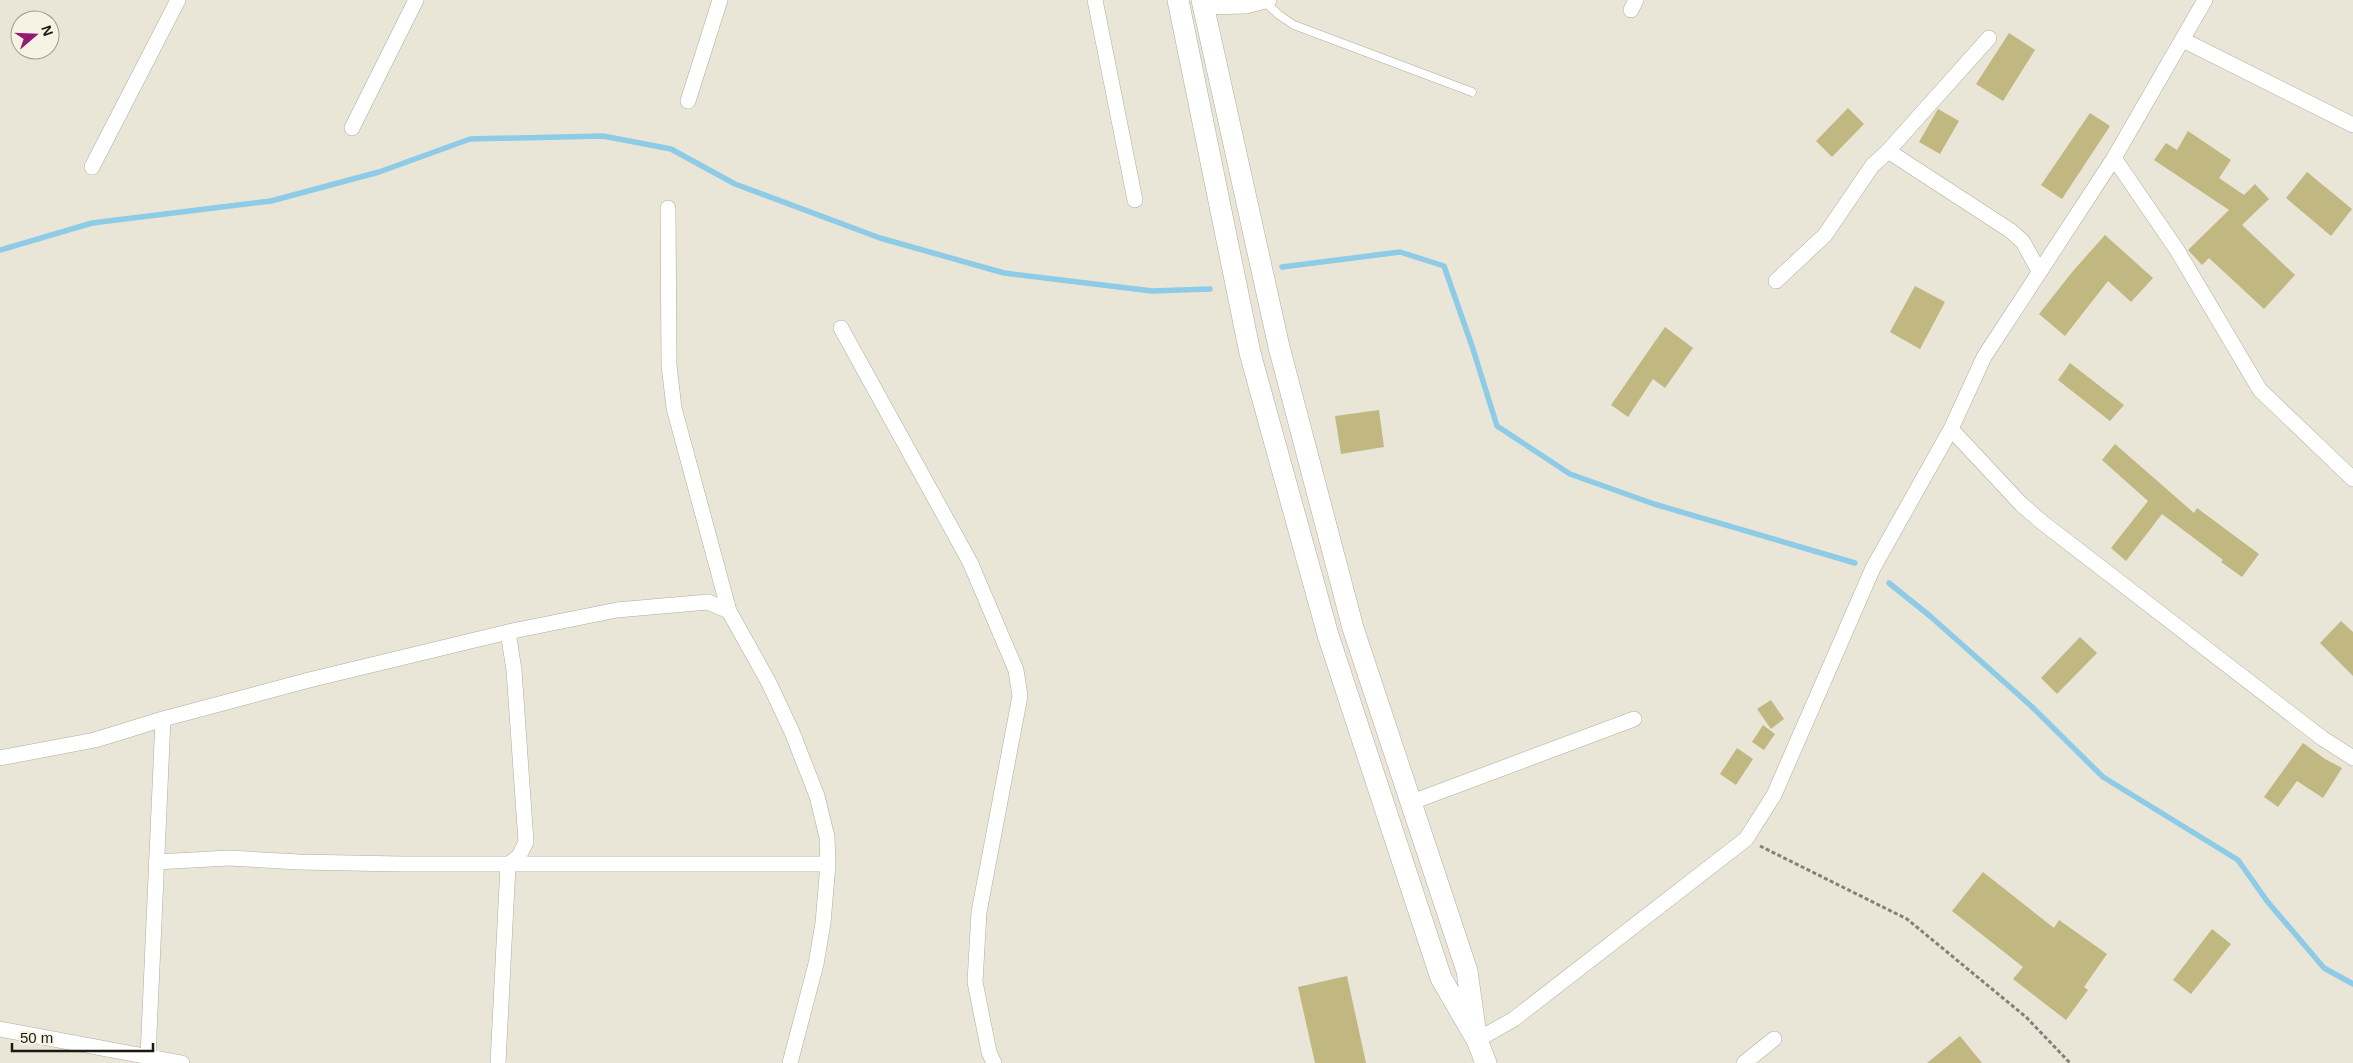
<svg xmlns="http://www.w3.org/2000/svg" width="2353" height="1063" viewBox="0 0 2353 1063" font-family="Arial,sans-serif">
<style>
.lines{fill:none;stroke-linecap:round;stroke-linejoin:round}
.stream{stroke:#8ecbe6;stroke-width:5.5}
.building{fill:#c1b781}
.lane-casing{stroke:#afad9f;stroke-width:9}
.street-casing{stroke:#afad9f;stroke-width:16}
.secondary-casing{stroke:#afad9f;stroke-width:22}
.path{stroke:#838177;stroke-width:3;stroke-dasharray:4 2.5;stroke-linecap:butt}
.lane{stroke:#fff;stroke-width:8}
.street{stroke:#fff;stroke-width:15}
.secondary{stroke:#fff;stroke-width:21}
</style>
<rect width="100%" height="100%" fill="#e9e6d7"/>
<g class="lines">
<path class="stream" d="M 0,250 L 92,223 L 271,201 L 379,172 L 470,139 L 603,136 L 671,149 L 735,184 L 880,238 L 1004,273 L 1152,291 L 1210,289
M 1282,267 L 1400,252 L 1444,266 L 1472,346 L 1497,426 L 1570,474 L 1654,504 L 1855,563
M 1889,583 L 1930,616 L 2030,705 L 2103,777 L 2238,860 L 2267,901 L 2324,968 L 2353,984"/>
</g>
<path class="building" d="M 2009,33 L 2035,50 L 2003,101 L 1976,84 Z
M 1848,108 L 1864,124 L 1832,157 L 1816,141 Z
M 1938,109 L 1959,121 L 1940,154 L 1919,142 Z
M 2090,113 L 2110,126 L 2062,199 L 2041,185 Z
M 2188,131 L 2231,160 L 2219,178 L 2244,195 L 2255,184 L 2269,199 L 2242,225 L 2295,275 L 2264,309 L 2209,258 L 2202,265 L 2188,250 L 2229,210 L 2154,160 L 2166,143 L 2177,150 Z
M 2307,172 L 2352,209 L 2331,236 L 2286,198 Z
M 2105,235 L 2153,278 L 2131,302 L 2108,281 L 2065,336 L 2039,314 L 2073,271 Z
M 1915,286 L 1945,302 L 1920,349 L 1890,332 Z
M 1665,327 L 1693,348 L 1665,388 L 1653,379 L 1628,417 L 1611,405 Z
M 2070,363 L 2124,405 L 2110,421 L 2058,380 Z
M 1379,410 L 1384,447 L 1341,454 L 1335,416 Z
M 2115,444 L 2194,513 L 2197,508 L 2259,554 L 2242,577 L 2221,562 L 2223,560 L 2162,514 L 2126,561 L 2111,548 L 2148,501 L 2102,460 Z
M 2341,621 L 2353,632 L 2353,676 L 2320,643 Z
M 2080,637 L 2097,653 L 2057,694 L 2041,678 Z
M 1771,700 L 1784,719 L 1771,729 L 1757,709 Z
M 1763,725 L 1775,734 L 1764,750 L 1752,742 Z
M 2303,743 L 2325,759 L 2342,768 L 2323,798 L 2297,781 L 2278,807 L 2264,797 Z
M 1737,748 L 1753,759 L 1736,785 L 1720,774 Z
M 1983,872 L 2054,928 L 2059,920 L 2107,954 L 2084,987 L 2088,990 L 2066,1020 L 2013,979 L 2023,967 L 1952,911 Z
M 2212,929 L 2231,944 L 2191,994 L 2173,980 Z
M 1347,976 L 1366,1063 L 1315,1063 L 1298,987 Z
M 1960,1036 L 1982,1063 L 1927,1063 Z"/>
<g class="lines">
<defs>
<path id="lane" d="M 1265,2 L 1279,15 L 1294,25 L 1472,92"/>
<path id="street" d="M 1095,0 L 1135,200
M 1204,7 L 1246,6 L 1269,0
M 1631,10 L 1636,0
M 2183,40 L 2353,125
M 688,101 L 720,0
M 352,128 L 416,0
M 1888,151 L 1989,38
M 2114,158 L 2177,250 L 2260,390 L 2353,479
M 92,167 L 178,0
M 668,208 L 669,365 L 674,408 L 729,611
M 1776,281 L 1825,235 L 1872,166 L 1888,151 L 2011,231 L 2023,242 L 2039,271
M 841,328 L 970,562 L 1016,670 L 1020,696 L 979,912 L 975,982 L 989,1052 L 994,1063
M 1951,429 L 2021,504 L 2043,523 L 2322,738 L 2353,758
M 0,758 L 95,740 L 163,719 L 309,680 L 508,632 L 617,610 L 708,602 L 729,611 L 769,683 L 792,732 L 817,796 L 827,837 L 828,864 L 823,923 L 816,964 L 790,1063
M 1412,802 L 1634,719
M 156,862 L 229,858 L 299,862 L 401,864 L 828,864
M 0,1029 L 182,1063
M 1477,1040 L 1514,1019 L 1746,839 L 1774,795 L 1873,568 L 1951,429 L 1984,357 L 2114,158 L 2205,0
M 148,1057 L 163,719
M 498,1063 L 508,865 L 519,856 L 526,842 L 514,670 L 508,632
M 1744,1063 L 1774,1039"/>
<path id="secondary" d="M 1178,0 L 1250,353 L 1328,635 L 1441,978 L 1477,1040 L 1486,1063
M 1202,0 L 1279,347 L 1353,628 L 1467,971 L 1475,1028"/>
</defs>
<use href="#lane" class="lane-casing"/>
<use href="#street" class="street-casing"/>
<use href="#secondary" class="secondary-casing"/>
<path class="path" d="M 1760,846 L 1907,919 L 2026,1017 L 2070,1063"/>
<use href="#lane" class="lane"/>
<use href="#street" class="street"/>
<use href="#secondary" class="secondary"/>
</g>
<g transform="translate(35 35) rotate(71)"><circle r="24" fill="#f6f3e4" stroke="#9e9c90"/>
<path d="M0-4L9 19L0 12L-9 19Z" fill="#951973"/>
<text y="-8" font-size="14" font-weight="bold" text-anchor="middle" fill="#1a1913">N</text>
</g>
<path d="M12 1043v8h141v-8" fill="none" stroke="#1a1913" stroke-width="2.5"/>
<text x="20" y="1043" font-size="15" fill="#1a1913" stroke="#f6f3e4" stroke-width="4" paint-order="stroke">50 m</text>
</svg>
